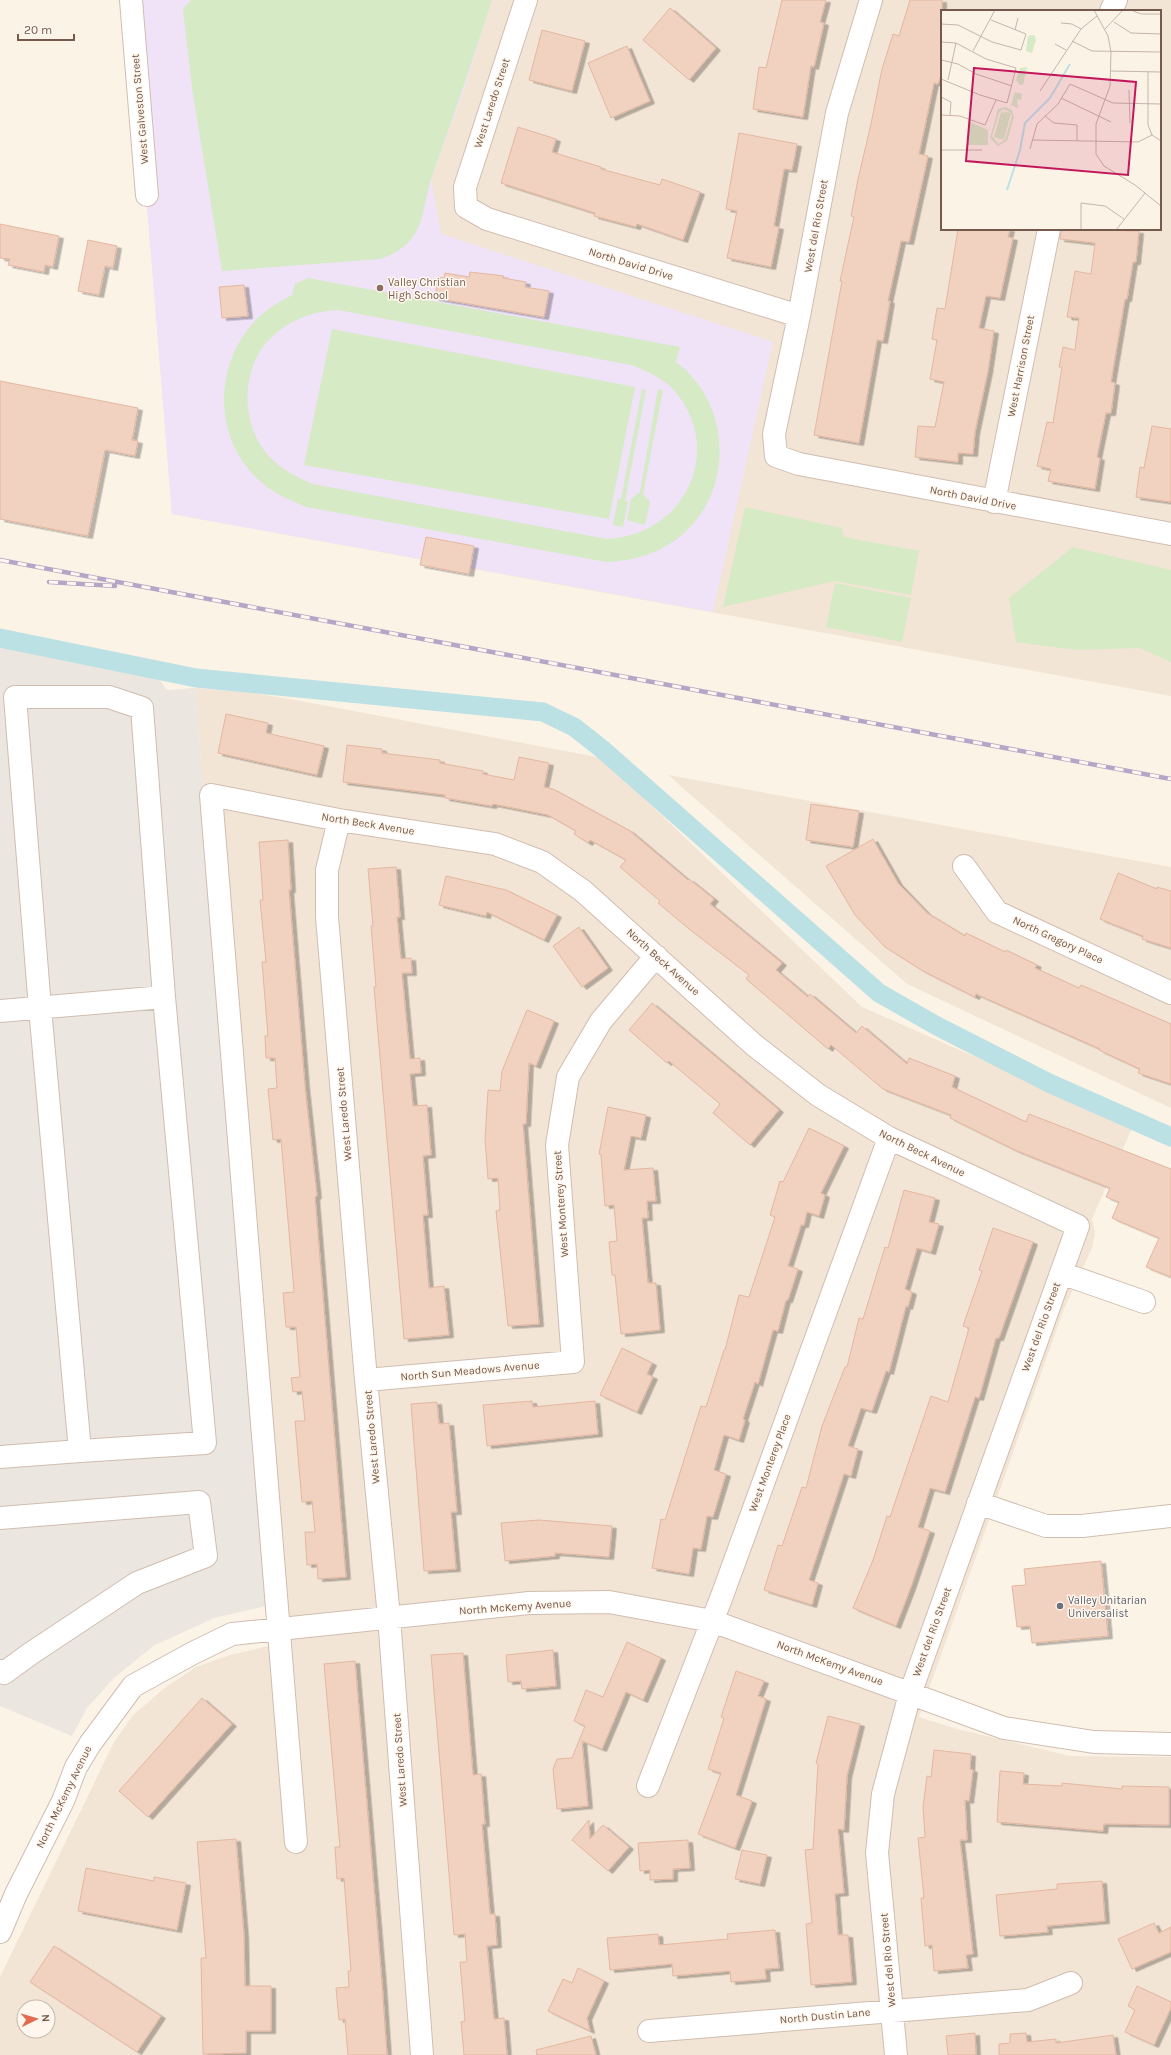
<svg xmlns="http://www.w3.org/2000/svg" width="1171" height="2055" viewBox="0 0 1171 2055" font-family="Karla,sans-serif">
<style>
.residential{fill:#f3e5d5;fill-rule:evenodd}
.industrial{fill:#ece6e0}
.education{fill:#f0e3f8}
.green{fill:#d5eac5;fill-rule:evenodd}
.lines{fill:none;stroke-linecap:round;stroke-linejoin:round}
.canal{stroke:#bbe1e5;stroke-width:19}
.building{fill:#f1d1bf;stroke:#e3b7a0;filter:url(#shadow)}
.minor-casing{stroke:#d0bdb0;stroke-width:24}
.minor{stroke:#fff;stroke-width:22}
.rail-casing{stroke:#b6a5c6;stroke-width:4.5}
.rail{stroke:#fff7ed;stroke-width:3;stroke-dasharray:9;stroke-linecap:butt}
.education-dot{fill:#8d6e63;stroke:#fff7ed;stroke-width:1.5}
.worship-dot{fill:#6b7280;stroke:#fff7ed;stroke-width:1.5}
.labels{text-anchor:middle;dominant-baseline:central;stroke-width:3;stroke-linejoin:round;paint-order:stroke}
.street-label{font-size:11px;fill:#75594c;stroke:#fff7ed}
.education-label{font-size:11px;fill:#785e54;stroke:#fff7ed;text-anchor:start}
.worship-label{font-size:11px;fill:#5b616d;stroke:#fff7ed;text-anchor:start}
.inset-river{fill:none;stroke:#bbe1e5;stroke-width:2}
.inset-road{fill:none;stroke:#c6b5a9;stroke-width:1}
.view{fill:#c2185b;fill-opacity:0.15;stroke:#c2185b;stroke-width:2}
.inset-edge{fill:none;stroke:#75594c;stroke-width:2}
</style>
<defs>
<filter id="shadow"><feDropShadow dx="4.5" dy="2.5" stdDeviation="0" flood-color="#0004"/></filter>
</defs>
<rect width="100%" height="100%" fill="#fcf3e7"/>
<path class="residential" d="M 131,0 L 1171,0 L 1171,696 L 172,514 ZM 942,11 L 1160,11 L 1160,229 L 942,229 Z
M 195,688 L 253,693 L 301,701 L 602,758 L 862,1007 L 1133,1126 L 1092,1219 L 1095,1232 L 1092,1248 L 1064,1309 L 919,1717 L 957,1729 L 1070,1756 L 1171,1757 L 1171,2055 L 0,2055 L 0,1977 L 114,1742 L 133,1715 L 167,1686 L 196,1667 L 230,1655 L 273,1645 ZM 24,2007 L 48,2007 L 48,2031 L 24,2031 Z
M 668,775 L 1171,867 L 1171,1108 L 907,984 Z"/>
<path class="industrial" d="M 0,646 L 156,675 L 167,690 L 195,688 L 270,1605 L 214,1618 L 153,1646 L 113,1679 L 87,1708 L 72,1736 L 0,1706 Z"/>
<path class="education" d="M 130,0 L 492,0 L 464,90 L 431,179 L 441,234 L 773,342 L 713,612 L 172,514 Z"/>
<path class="green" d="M 191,0 L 492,0 C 473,59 453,118 432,176 C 426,193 424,218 416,232 C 407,247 395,254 380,259 L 222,271 L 192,88 L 183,9 Z
M 308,278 L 680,347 L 676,362 C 730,402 735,486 685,532 C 664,552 635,561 607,562 L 306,507 C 290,500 272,493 259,480 C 211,437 214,360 259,317 C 268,308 281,301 292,295 L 295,284 ZM 338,310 L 631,365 C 645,370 660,377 671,387 C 727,446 687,535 607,539 L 313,484 C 300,479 287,472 276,463 C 238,431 238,364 276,333 C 294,318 315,311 338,310 Z
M 332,329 L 635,387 L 609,519 L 304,465 Z
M 642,389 L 646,390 L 625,501 L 628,501 L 623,527 L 613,525 L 618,499 L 621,499 Z
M 658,389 L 663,390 L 643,494 L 650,502 L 645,525 L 627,520 L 631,499 L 640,492 Z
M 745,507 L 842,528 L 844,537 L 919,551 L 911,595 L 835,581 L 723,607 Z
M 1073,547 L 1171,570 L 1171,662 L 1140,648 L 1076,650 L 1016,642 L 1009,598 Z
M 835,583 L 911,598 L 902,642 L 826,627 Z"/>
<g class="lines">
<path class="canal" d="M 0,638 L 196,678 L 543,712 L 574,727 L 602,749 L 879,993 L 937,1026 L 1049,1083 L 1171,1137"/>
</g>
<path class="building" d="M 782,0 L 826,0 L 820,22 L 824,23 L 814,67 L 811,66 L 803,117 L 753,109 L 759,67 L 766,68 Z
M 910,0 L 942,0 L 942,72 L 938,84 L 934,83 L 919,154 L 928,156 L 909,242 L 901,241 L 888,301 L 890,301 L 883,341 L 877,340 L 859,443 L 814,435 L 842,281 L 840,281 L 854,217 L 851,216 L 858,179 L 871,124 L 882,69 L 893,34 L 899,36 Z
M 670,8 L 716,48 L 689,80 L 643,40 Z
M 542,30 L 585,41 L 572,91 L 529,80 Z
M 627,46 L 650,101 L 611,118 L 588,63 Z
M 518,127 L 556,139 L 552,152 L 601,167 L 601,169 L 660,185 L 662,179 L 700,192 L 683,240 L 637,224 L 636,227 L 594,216 L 595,213 L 501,183 Z
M 739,133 L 797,144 L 792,170 L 784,169 L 774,226 L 779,227 L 771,267 L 727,258 L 737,211 L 726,209 Z
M 0,224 L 59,236 L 53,267 L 45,265 L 44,272 L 8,265 L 10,259 L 0,258 Z
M 958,229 L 1010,229 L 1008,237 L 1013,238 L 1000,298 L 986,296 L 979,328 L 994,331 L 988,371 L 975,432 L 973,454 L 958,453 L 958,462 L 915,457 L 918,426 L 935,427 L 944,382 L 930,379 L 937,340 L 932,339 L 937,308 L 945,309 Z
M 1061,229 L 1139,231 L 1136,262 L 1133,262 L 1127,299 L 1125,299 L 1111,382 L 1115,383 L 1111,413 L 1106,413 L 1097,457 L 1100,458 L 1095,489 L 1048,481 L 1051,469 L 1037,466 L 1047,422 L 1053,423 L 1062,367 L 1059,367 L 1063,347 L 1075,350 L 1079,318 L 1067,317 L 1075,271 L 1091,274 L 1095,243 L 1060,239 Z
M 88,240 L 117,246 L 113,268 L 105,266 L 99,295 L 78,291 Z
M 470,272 L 504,276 L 503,278 L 526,282 L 525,287 L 549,291 L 544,317 L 435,298 L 438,277 L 444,278 L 445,273 L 469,277 Z
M 244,285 L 248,316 L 222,318 L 219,287 Z
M 0,381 L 138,408 L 132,440 L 138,441 L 135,456 L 105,450 L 88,536 L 0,519 Z
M 1152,426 L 1171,429 L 1171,502 L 1136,497 L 1140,467 L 1144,468 Z
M 426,537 L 474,546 L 469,574 L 420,565 Z
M 226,714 L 268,723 L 266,733 L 324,746 L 317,775 L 218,753 Z
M 347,745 L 382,749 L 382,753 L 440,760 L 440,763 L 483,771 L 483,774 L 514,780 L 519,757 L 549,763 L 544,787 L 553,789 L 630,831 L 688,880 L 689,879 L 714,899 L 710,904 L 782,963 L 776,970 L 808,997 L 810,994 L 856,1033 L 862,1026 L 907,1064 L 909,1058 L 955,1076 L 952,1087 L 1026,1122 L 1029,1114 L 1171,1169 L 1171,1277 L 1146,1267 L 1159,1238 L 1112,1218 L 1119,1202 L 1106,1197 L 1110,1188 L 1015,1150 L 950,1118 L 951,1115 L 883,1089 L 831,1045 L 828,1049 L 746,979 L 749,975 L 689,929 L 658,903 L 660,901 L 620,867 L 626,860 L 590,840 L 588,843 L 574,834 L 576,831 L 548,815 L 493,804 L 492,806 L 445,798 L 445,795 L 343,782 Z
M 811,804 L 859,811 L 853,847 L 806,840 Z
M 873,839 L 898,883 L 927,913 L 965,936 L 966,933 L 1005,952 L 1006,950 L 1037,965 L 1035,968 L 1079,988 L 1081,985 L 1171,1024 L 1171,1084 L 1138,1073 L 1140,1069 L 1099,1050 L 1100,1049 L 976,994 L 975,997 L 923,971 L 885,947 L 855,915 L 826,866 Z
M 288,840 L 291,890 L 289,890 L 305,1086 L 317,1196 L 315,1197 L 346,1577 L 318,1579 L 317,1564 L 307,1565 L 305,1532 L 315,1532 L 312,1501 L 302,1502 L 295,1421 L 305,1421 L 302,1391 L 293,1392 L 291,1378 L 300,1377 L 296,1327 L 286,1327 L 283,1293 L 294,1292 L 293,1279 L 281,1139 L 273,1140 L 268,1089 L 277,1088 L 275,1058 L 266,1058 L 265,1036 L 268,1036 L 262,962 L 266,962 L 260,900 L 263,900 L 259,842 Z
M 396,867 L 400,917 L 397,917 L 401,959 L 411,958 L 412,973 L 402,973 L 410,1059 L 420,1058 L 421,1073 L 410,1074 L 413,1106 L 427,1105 L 431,1155 L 423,1156 L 428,1215 L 423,1215 L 429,1288 L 444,1286 L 449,1335 L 404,1339 L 374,987 L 376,987 L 371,926 L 373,926 L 368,869 Z
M 1118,873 L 1157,889 L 1157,887 L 1171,891 L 1171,948 L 1142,939 L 1143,936 L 1100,919 Z
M 446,876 L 506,890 L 557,915 L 544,940 L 487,912 L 486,916 L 439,905 Z
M 579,927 L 608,968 L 582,987 L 553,946 Z
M 652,1003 L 779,1110 L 750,1145 L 713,1113 L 720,1104 L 669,1061 L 667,1063 L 629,1030 Z
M 527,1010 L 554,1021 L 536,1066 L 529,1063 L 526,1124 L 523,1124 L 539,1324 L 508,1326 L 496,1211 L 500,1210 L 498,1178 L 488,1179 L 485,1139 L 488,1090 L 500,1091 L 502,1071 Z
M 608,1107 L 646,1115 L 641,1138 L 631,1136 L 624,1170 L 653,1168 L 656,1201 L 647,1201 L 648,1218 L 642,1218 L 648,1283 L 656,1283 L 660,1330 L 621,1334 L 615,1275 L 612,1275 L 609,1242 L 617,1241 L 614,1205 L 605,1206 L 601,1155 L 599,1154 Z
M 809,1128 L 844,1146 L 821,1193 L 825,1195 L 819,1216 L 807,1212 L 804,1225 L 801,1225 L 788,1266 L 798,1269 L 788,1300 L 786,1300 L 778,1331 L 773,1330 L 758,1384 L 755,1382 L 743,1419 L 745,1420 L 739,1440 L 724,1435 L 714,1470 L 726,1474 L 713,1517 L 707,1516 L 701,1549 L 693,1548 L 689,1574 L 652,1568 L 661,1519 L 665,1520 L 701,1406 L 706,1407 L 724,1350 L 725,1350 L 739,1295 L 749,1297 L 775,1217 L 770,1215 L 780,1181 L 783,1182 Z
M 904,1190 L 935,1198 L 929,1222 L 939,1224 L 931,1252 L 917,1248 L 905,1289 L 912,1292 L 908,1307 L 906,1306 L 889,1372 L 886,1371 L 872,1411 L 861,1408 L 848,1446 L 858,1449 L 851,1476 L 844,1474 L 809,1580 L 818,1583 L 812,1605 L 764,1590 L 778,1545 L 782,1546 L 802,1487 L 806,1488 L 822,1426 L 845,1367 L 847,1367 L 859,1318 L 863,1319 L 885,1247 L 888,1248 Z
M 993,1228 L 1033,1242 L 999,1338 L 996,1338 L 979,1398 L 975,1397 L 945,1492 L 930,1488 L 918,1527 L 930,1531 L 911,1587 L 896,1626 L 853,1608 L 873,1560 L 887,1516 L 890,1517 L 931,1396 L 948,1402 L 969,1328 L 963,1326 L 982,1271 L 979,1270 Z
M 622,1348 L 652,1363 L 647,1374 L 653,1377 L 637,1412 L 600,1395 Z
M 532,1401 L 533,1407 L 595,1401 L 598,1434 L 487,1446 L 483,1405 Z
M 437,1402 L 439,1424 L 449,1423 L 457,1512 L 451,1512 L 456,1569 L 424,1571 L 411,1404 Z
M 539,1520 L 612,1526 L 609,1557 L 555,1553 L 555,1556 L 505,1561 L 501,1523 Z
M 1101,1561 L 1108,1636 L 1032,1643 L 1030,1626 L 1017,1627 L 1012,1586 L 1026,1585 L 1024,1569 Z
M 627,1642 L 661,1658 L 643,1700 L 626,1692 L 602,1749 L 582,1741 L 588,1806 L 557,1809 L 553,1769 L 557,1759 L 572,1758 L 585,1726 L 574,1721 L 586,1690 L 603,1697 Z
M 553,1650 L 556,1686 L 522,1689 L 521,1681 L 508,1682 L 506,1655 Z
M 463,1653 L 473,1775 L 481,1774 L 485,1824 L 482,1824 L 490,1914 L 495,1914 L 497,1945 L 487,1946 L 494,2019 L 504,2018 L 507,2055 L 464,2055 L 461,2022 L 465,2021 L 460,1962 L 467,1962 L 465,1934 L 454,1935 L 431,1655 Z
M 355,1661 L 382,1983 L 387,2055 L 348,2055 L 345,2019 L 339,2020 L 336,1988 L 349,1987 L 348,1971 L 351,1971 L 344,1878 L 337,1879 L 335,1847 L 340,1847 L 324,1664 Z
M 736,1671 L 764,1681 L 758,1696 L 766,1699 L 736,1795 L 752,1801 L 735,1848 L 698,1834 L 721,1773 L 708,1769 L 724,1718 L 721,1717 Z
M 202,1698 L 232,1724 L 148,1817 L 119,1791 Z
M 828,1716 L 860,1724 L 847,1776 L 844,1830 L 838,1829 L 844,1893 L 835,1894 L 838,1935 L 848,1935 L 852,1982 L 811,1985 L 806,1924 L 812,1923 L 805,1850 L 813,1849 L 818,1764 L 816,1763 Z
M 934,1750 L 971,1754 L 970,1769 L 973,1770 L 969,1801 L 965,1800 L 967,1840 L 960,1840 L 973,1954 L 966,1955 L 968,1968 L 934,1971 L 932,1945 L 925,1946 L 921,1898 L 924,1898 L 918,1838 L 925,1837 L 923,1807 L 927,1776 L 931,1777 Z
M 1000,1771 L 1024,1773 L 1023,1784 L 1062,1786 L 1062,1783 L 1122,1789 L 1122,1786 L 1169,1787 L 1169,1825 L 1104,1824 L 1103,1831 L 997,1822 Z
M 589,1820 L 590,1839 L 603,1825 L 629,1847 L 608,1871 L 572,1840 Z
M 236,1839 L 244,1935 L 245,1986 L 271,1986 L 271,2031 L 246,2031 L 246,2053 L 203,2054 L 201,1958 L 206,1958 L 197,1842 Z
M 688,1840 L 690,1868 L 673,1869 L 673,1879 L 650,1880 L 650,1870 L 640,1871 L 638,1843 Z
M 742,1850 L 767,1855 L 760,1884 L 735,1879 Z
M 86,1868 L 154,1881 L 154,1877 L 186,1883 L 177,1930 L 78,1911 Z
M 1102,1881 L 1105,1921 L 1047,1926 L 1048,1932 L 1000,1936 L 996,1895 L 1057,1889 L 1057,1884 Z
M 1154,1923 L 1159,1933 L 1171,1927 L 1171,1952 L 1132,1969 L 1118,1939 Z
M 775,1930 L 779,1968 L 765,1969 L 766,1979 L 731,1982 L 730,1971 L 673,1976 L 672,1964 L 610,1970 L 607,1938 L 658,1934 L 659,1945 L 728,1939 L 727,1934 Z
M 54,1946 L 161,2016 L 137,2052 L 30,1982 Z
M 578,1968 L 604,1981 L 587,2018 L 590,2031 L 548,2011 L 563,1979 L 572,1983 Z
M 1137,1986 L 1171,2002 L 1171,2008 L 1154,2045 L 1125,2032 L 1135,2010 L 1128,2006 Z
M 975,2033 L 976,2055 L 948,2055 L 946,2036 Z
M 1026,2033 L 1027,2042 L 1056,2039 L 1056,2043 L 1113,2035 L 1116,2055 L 999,2055 L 999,2044 L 1010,2043 L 1010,2034 Z
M 591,2036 L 596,2055 L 537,2055 L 536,2050 Z"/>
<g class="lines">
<defs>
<path id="minor" d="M 131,0 L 147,195
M 526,0 L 465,187 L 466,207 L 487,219 L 799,316
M 871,0 L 837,113 L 799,316 L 774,434 L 776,456 L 799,464 L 1171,534
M 1111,11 L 1116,0
M 994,502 L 1049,229
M 15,697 L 109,697 L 142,708 L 164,997 L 205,1443 L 80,1451 L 40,1008 Z
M 339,820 L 327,870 L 327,917 L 366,1380 L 389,1617 L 422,2055
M 964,866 L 997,912 L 1171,993
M 0,1011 L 164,997
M 1061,1273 L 1144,1302
M 366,1380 L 573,1362 L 557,1145 L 568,1077 L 601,1021 L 656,956
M 0,1457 L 80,1451
M 978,1503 L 1046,1526 L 1082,1526 L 1171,1516
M 0,1518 L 199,1502 L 206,1556 L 137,1583 L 30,1654 L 4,1673 L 0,1671
M 648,1786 L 722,1596 L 889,1138
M 296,1842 L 211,795 L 339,820 L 495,844 L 542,862 L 583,891 L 754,1045 L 818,1095 L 889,1138 L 1078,1226 L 910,1694 L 883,1794 L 877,1853 L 896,2055
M 0,1932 L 16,1894 L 63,1801 L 76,1767 L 90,1744 L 133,1686 L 193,1653 L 232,1634 L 529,1603 L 609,1602 L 712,1621 L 1004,1728 L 1094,1742 L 1171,1744
M 649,2031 L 1028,2000 L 1071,1983"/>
</defs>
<use href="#minor" class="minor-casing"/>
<use href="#minor" class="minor"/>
<defs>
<path id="rail" d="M 0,560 L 1171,779
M 49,582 L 115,586"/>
</defs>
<use href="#rail" class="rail-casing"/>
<use href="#rail" class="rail"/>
</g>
<circle class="education-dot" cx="380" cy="288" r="4"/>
<circle class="worship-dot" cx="1060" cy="1606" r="4"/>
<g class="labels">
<g class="street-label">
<text transform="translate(492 103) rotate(-72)">West Laredo Street</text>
<text transform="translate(140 109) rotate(-95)">West Galveston Street</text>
<text transform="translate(816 226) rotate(-80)">West del Rio Street</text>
<text transform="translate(631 264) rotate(17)">North David Drive</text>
<text transform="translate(1021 366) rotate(-79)">West Harrison Street</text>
<text transform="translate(973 498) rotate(11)">North David Drive</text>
<text transform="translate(368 824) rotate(9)">North Beck Avenue</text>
<text transform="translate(1058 940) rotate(25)">North Gregory Place</text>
<text transform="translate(663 962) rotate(42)">North Beck Avenue</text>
<text transform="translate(344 1114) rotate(-95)">West Laredo Street</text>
<text transform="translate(922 1153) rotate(26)">North Beck Avenue</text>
<text transform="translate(561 1204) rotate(-94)">West Monterey Street</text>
<text transform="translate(1041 1327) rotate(-70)">West del Rio Street</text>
<text transform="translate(470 1371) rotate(-5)">North Sun Meadows Avenue</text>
<text transform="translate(372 1437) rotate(-95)">West Laredo Street</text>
<text transform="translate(770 1463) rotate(-70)">West Monterey Place</text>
<text transform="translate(515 1607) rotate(-4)">North McKemy Avenue</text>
<text transform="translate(932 1632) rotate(-70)">West del Rio Street</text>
<text transform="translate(830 1663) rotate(20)">North McKemy Avenue</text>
<text transform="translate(400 1760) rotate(-94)">West Laredo Street</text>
<text transform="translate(64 1797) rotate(-64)">North McKemy Avenue</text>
<text transform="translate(888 1960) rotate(-95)">West del Rio Street</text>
<text transform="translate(825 2016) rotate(-5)">North Dustin Lane</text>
</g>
<g class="education-label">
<text x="388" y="282">Valley Christian<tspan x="388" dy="13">High School</tspan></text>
</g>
<g class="worship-label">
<text x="1068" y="1600">Valley Unitarian<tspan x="1068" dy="13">Universalist</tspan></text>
</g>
</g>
<g transform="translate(941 10)">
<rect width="220" height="220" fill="#fcf3e7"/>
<path d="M 93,25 L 95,30 L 91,43 L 85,41 L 87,26 ZM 86,57 L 82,75 L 79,75 L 75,70 L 79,58 ZM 74,82 L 81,84 L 80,90 L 76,89 L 77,98 L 70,95 ZM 64,97 L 71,100 L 73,107 L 66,131 L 57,136 L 49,128 L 57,99 ZM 62,99 L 71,103 L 60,101 L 68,104 L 60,102 L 53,127 L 63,130 L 70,103 L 71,106 L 64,130 L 57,134 L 51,126 L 58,103 ZM 27,111 L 47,120 L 47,135 L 26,135 Z" fill="#d5eac5" fill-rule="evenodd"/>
<path class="inset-river" d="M 66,180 L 79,140 L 84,113 L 109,88 L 129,54"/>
<path class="inset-road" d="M 153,0 L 167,26 L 170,42 L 169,76 L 155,114 L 155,144 L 163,156 L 194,175 L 220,196M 190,0 L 200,4 L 220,4M 173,12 L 190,23 L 220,24M 120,13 L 131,14 L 140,19M 0,14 L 17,15 L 51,32 L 80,40 L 85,24 L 50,10M 164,19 L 182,0M 74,20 L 77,8M 131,31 L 151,41 L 220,42M 0,32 L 15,33 L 45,49 L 75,58 L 66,93 L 39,85 L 0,69M 114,34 L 125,40M 32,41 L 54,0M 0,50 L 17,54 L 35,64 L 71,76M 170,61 L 220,62M 207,62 L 207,115 L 211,125M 7,70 L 15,33M 188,80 L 189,113M 99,81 L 140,19 L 156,6M 0,87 L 10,92 L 9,105M 120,88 L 170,112M 0,105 L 19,106 L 44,115 L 55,90M 104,106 L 113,113 L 136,115 L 136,131M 92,130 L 197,132 L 211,125 L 220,131M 89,139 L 96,114 L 117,94 L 129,74 L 172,93 L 220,94M 0,140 L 41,140M 140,220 L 140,193 L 164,196 L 183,209M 175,220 L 204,183"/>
<path class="view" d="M 33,58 L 195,72 L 187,165 L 25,151 Z"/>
<rect width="220" height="220" class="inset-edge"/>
</g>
<g transform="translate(36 2019) rotate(85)"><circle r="19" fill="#fff7ed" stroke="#c8b8ad"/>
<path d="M0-3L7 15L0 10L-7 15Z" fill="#e36b4f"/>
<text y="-6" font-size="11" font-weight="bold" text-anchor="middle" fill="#75594c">N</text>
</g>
<path d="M18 34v6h56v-6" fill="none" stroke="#75594c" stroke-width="2"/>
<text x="24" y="34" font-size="12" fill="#75594c" stroke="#fff7ed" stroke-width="3" paint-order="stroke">20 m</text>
</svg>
